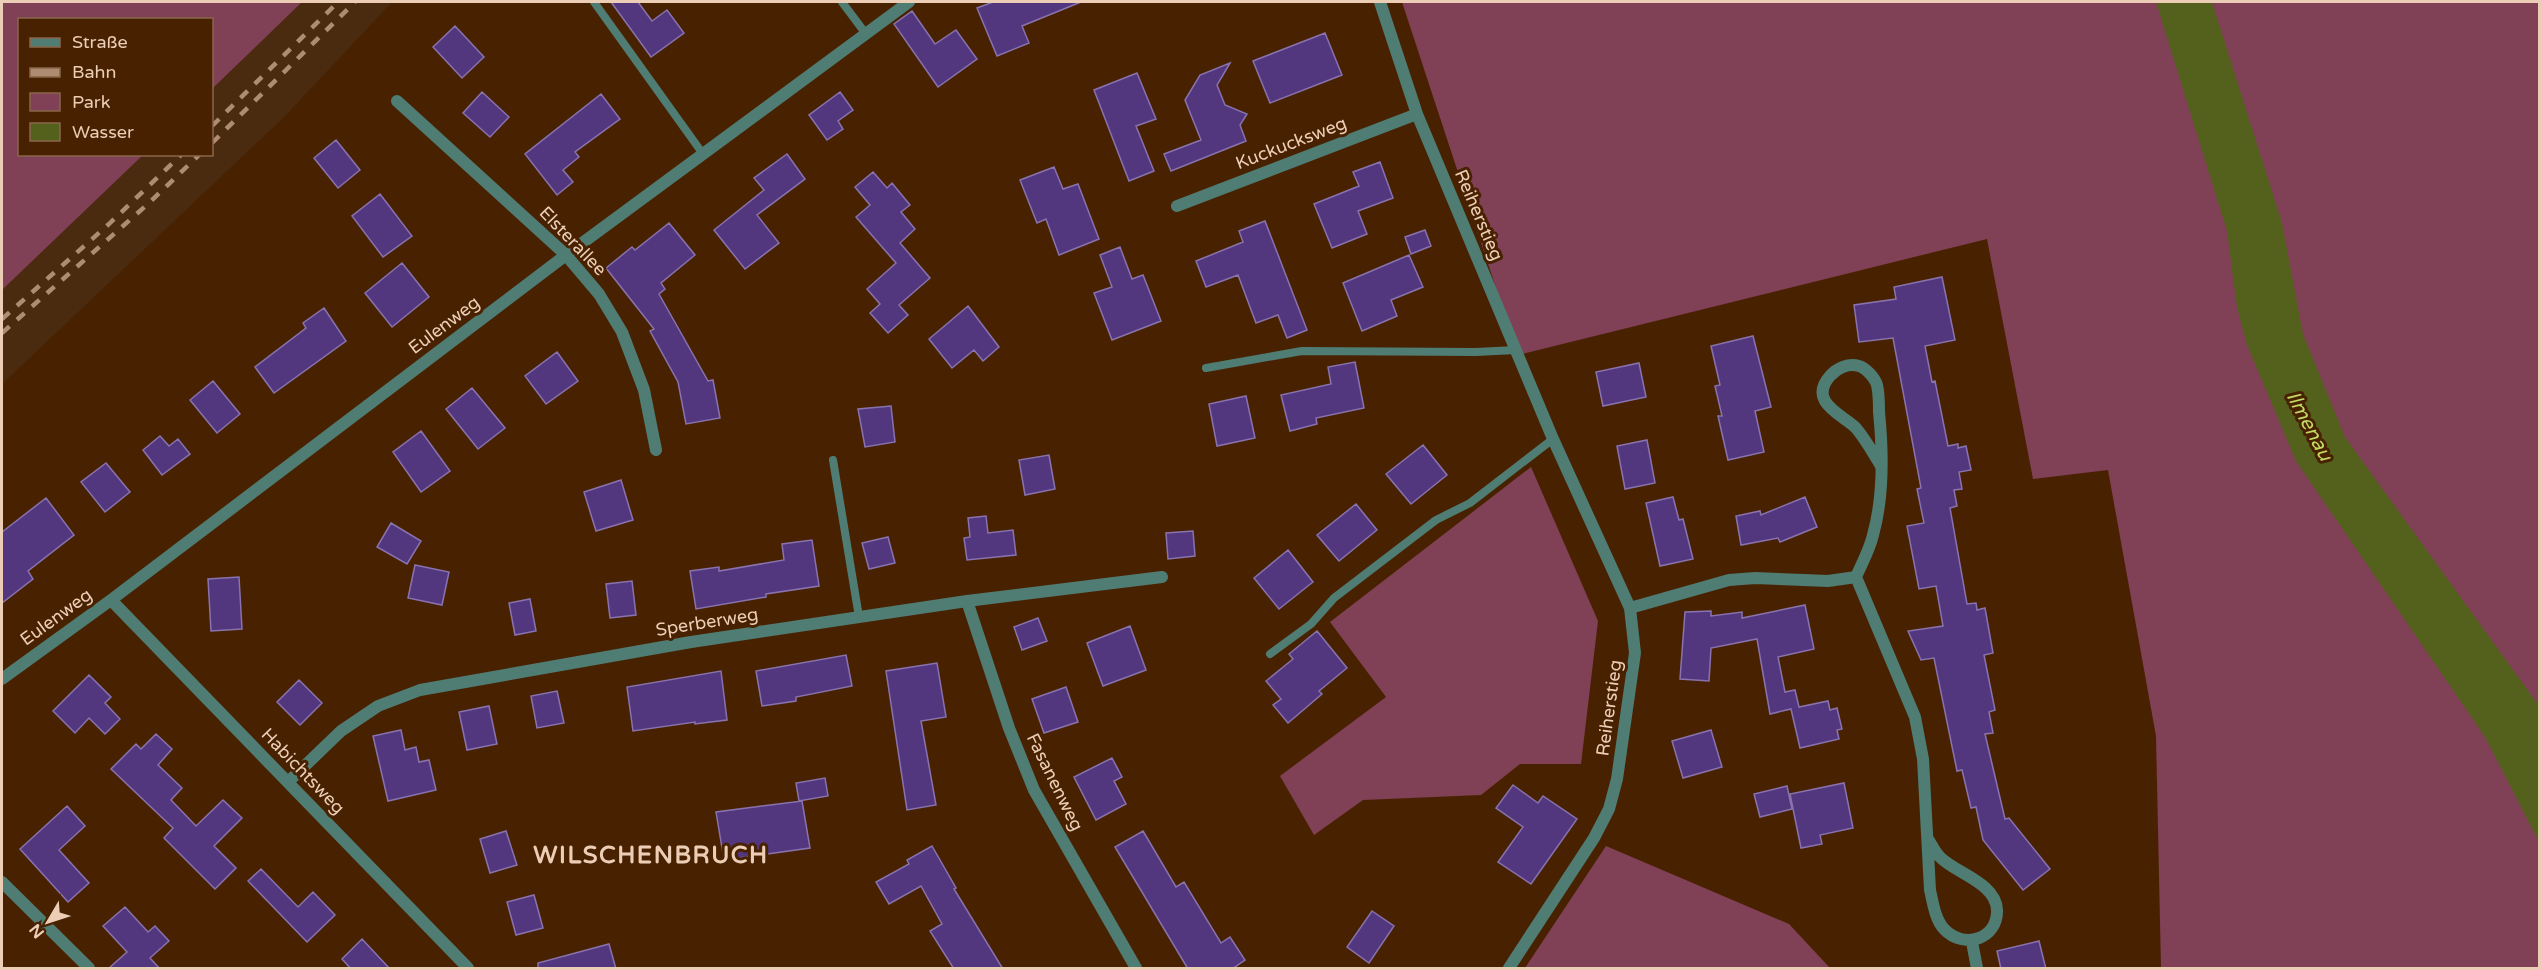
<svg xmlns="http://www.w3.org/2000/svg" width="2541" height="970" viewBox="0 0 2541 970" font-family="'Varela Round',sans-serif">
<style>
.built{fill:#4b2b0f}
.green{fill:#804056}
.water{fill:#54611c}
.building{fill:#53377e;stroke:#8873af;stroke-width:1.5}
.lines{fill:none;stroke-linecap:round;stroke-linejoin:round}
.service{stroke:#4f7c73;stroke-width:8}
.minor{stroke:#4f7c73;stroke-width:12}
.rail{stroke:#ae8c71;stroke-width:4.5;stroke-dasharray:10 10;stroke-linecap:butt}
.labels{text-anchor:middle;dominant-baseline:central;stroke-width:6;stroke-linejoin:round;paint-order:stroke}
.street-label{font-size:18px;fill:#eccdb6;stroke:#482200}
.water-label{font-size:20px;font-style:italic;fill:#c1d963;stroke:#482200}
.district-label{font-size:24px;font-weight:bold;letter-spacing:1.5px;fill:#eccdb6;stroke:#482200}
</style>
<rect width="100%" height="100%" fill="#482200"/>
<path class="built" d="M 302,2 L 392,2 L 284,117 L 2,384 L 2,290 L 143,155 L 212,154 L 212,89 Z"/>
<path class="green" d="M 2,2 L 302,2 L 212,89 L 212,20 L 20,20 L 20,154 L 143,155 L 2,290 Z
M 1402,2 L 2539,2 L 2539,968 L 2161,968 L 2156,736 L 2108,470 L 2033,479 L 1987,239 L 1518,355 Z
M 1531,467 L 1598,621 L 1581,764 L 1520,764 L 1481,795 L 1363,800 L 1314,835 L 1280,776 L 1386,697 L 1330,622 Z
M 1606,846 L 1789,924 L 1830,968 L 1525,968 Z"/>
<path class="water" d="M 2156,2 L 2212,2 L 2282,223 L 2303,334 L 2345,437 L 2539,706 L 2539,842 L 2485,737 L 2296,461 L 2247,345 L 2237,307 L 2227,231 Z"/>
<path class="building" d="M 611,2 L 638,2 L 652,21 L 667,10 L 684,33 L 651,57 Z
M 993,2 L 1081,2 L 1022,26 L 1029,43 L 997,56 L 977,8 Z
M 912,11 L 935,44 L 956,30 L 977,59 L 938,87 L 894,24 Z
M 455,26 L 484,57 L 462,78 L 433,47 Z
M 1325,33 L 1342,75 L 1270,103 L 1253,61 Z
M 1230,63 L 1217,85 L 1225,105 L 1247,114 L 1240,125 L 1246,141 L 1171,171 L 1164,154 L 1201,140 L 1185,100 L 1200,75 Z
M 1137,73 L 1156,119 L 1136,126 L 1154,171 L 1129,181 L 1094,90 Z
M 482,92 L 509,117 L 490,137 L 463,113 Z
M 840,92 L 853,110 L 838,121 L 843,129 L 827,140 L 809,115 Z
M 601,94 L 620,119 L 575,152 L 579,157 L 563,170 L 573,182 L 557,195 L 525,154 Z
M 336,140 L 360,170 L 338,188 L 314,158 Z
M 787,154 L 805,179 L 757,215 L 779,243 L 745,269 L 714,230 L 764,190 L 754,178 Z
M 1380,162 L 1393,198 L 1358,211 L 1367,234 L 1332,248 L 1314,204 L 1359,186 L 1353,172 Z
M 1054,167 L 1063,189 L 1078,184 L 1099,239 L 1059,255 L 1046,219 L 1037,223 L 1020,180 Z
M 873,172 L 887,188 L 892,183 L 910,205 L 901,212 L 915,229 L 900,243 L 930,278 L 899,305 L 908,315 L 888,333 L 870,313 L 880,304 L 867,289 L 896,263 L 856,217 L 870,205 L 855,187 Z
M 380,194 L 412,236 L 383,257 L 352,216 Z
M 1265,221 L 1307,330 L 1287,338 L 1278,315 L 1256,323 L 1238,275 L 1206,287 L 1196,261 L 1243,242 L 1239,231 Z
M 669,223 L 695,255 L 661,283 L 665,289 L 659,294 L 708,381 L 713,380 L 720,418 L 686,424 L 678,382 L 650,331 L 654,329 L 606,268 L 632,247 L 635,250 Z
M 1425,230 L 1431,246 L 1411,254 L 1405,237 Z
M 1120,247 L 1132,279 L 1143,275 L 1161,321 L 1112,340 L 1094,293 L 1112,287 L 1100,255 Z
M 1409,255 L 1423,287 L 1391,300 L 1397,316 L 1362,331 L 1343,283 Z
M 402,263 L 429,297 L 392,327 L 365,293 Z
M 1942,277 L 1955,340 L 1925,346 L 1932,382 L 1935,381 L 1948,446 L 1958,444 L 1958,448 L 1966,446 L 1971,470 L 1959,472 L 1962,489 L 1954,490 L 1957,506 L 1950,508 L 1967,604 L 1976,603 L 1977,610 L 1985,608 L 1993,653 L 1984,655 L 1995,710 L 1989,712 L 1993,733 L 1985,734 L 2005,819 L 2009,818 L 2050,869 L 2023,890 L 1983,840 L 1976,807 L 1971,808 L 1962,770 L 1957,771 L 1934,658 L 1921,660 L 1908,631 L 1943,626 L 1936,586 L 1919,589 L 1907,526 L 1924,523 L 1917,489 L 1921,488 L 1893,338 L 1859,342 L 1854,305 L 1896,299 L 1894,287 Z
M 968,306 L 999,347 L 983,361 L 974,350 L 952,368 L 929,339 Z
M 324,308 L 346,341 L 274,393 L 255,367 L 306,328 L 303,323 Z
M 1753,336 L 1771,407 L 1755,411 L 1764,452 L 1728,460 L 1718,416 L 1722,416 L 1715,386 L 1720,385 L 1711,346 Z
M 557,352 L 578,381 L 546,404 L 525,376 Z
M 1355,362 L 1364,408 L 1316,418 L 1317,424 L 1290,431 L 1281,395 L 1331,384 L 1328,367 Z
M 1639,363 L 1646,397 L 1603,406 L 1596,372 Z
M 213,381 L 240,414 L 217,433 L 190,400 Z
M 472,388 L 505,428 L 478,449 L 446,409 Z
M 1246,396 L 1255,438 L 1217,446 L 1209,404 Z
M 891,406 L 895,442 L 865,447 L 858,409 Z
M 421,431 L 450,471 L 421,492 L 393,452 Z
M 160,436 L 169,446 L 178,439 L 190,454 L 162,475 L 143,450 Z
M 1647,440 L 1655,483 L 1625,489 L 1617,446 Z
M 1423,445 L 1447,475 L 1411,504 L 1386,474 Z
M 1049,455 L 1055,489 L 1025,495 L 1019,460 Z
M 106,463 L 130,492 L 105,512 L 81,482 Z
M 621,480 L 633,520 L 596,531 L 584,492 Z
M 1673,497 L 1679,520 L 1683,519 L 1693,559 L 1660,566 L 1646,503 Z
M 1805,497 L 1817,527 L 1780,542 L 1778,538 L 1741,545 L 1736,516 L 1760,511 L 1761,515 Z
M 46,498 L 74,535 L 28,571 L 33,579 L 2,603 L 2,532 Z
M 1356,504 L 1377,530 L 1339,561 L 1317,535 Z
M 986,516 L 988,533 L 1013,530 L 1016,555 L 967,560 L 964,538 L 970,537 L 968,518 Z
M 391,523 L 421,541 L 407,564 L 377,547 Z
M 1193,531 L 1195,556 L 1168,559 L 1166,533 Z
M 888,537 L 895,563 L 869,569 L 862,543 Z
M 812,540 L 819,586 L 766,594 L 766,597 L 696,609 L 690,571 L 719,567 L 719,571 L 784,560 L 782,544 Z
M 1288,550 L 1313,582 L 1279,609 L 1254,578 Z
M 415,565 L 449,572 L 442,605 L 408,598 Z
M 239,577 L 242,629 L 211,631 L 208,579 Z
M 632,581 L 636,615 L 610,618 L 606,584 Z
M 530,599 L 536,631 L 515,635 L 509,603 Z
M 1805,605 L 1814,649 L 1778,657 L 1785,692 L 1795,690 L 1799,707 L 1828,701 L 1830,710 L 1837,708 L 1842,729 L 1837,730 L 1839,739 L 1800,748 L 1791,709 L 1770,714 L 1757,639 L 1711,648 L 1709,681 L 1680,679 L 1685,612 L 1711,611 L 1711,616 L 1742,612 L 1742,618 Z
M 1038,618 L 1047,641 L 1022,650 L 1014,627 Z
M 1130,626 L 1146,670 L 1103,686 L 1087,643 Z
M 1317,631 L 1347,668 L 1319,691 L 1322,694 L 1288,723 L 1273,705 L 1281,699 L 1266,681 L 1293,659 L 1289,654 Z
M 846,655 L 852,686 L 796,697 L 796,701 L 762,706 L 756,671 Z
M 937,663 L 946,717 L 921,721 L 936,805 L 907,810 L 886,671 Z
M 721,671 L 727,720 L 695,724 L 695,722 L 633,731 L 627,687 Z
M 89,675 L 111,697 L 105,703 L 120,719 L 105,734 L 89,718 L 75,733 L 53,711 Z
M 299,680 L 322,703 L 300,725 L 277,702 Z
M 1066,687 L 1078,722 L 1044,733 L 1032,699 Z
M 557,691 L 564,723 L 537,728 L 531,696 Z
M 489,706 L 497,744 L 467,750 L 459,712 Z
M 401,730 L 405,750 L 416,747 L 419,762 L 429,760 L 436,790 L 388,801 L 373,736 Z
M 1711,730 L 1722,767 L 1683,778 L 1672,741 Z
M 156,734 L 172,749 L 158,765 L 182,788 L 171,800 L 196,826 L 223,800 L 242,818 L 214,846 L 236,868 L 215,889 L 164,838 L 173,828 L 111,769 L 136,744 L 141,749 Z
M 1112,758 L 1122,777 L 1114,781 L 1126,804 L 1096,820 L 1074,777 Z
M 825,778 L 828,796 L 799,801 L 796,783 Z
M 1844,783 L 1853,828 L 1820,835 L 1822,844 L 1801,848 L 1790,794 Z
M 1513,785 L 1538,803 L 1543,796 L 1577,819 L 1531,884 L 1498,862 L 1523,827 L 1496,808 Z
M 1787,786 L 1792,809 L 1760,817 L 1754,794 Z
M 802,801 L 810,848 L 724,860 L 716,812 Z
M 67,806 L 85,826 L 59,850 L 89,883 L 68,902 L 20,849 Z
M 506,831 L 517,865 L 490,873 L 480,839 Z
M 1143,831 L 1176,887 L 1184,882 L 1221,943 L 1230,937 L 1245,960 L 1232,969 L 1188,969 L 1115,847 Z
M 932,846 L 956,888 L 954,889 L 1003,969 L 954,969 L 930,931 L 942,924 L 921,886 L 889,904 L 876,882 L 909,864 L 907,860 Z
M 261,869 L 298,907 L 313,892 L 335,915 L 307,942 L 248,881 Z
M 534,895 L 543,928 L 516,935 L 507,902 Z
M 125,907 L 148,932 L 155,926 L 169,941 L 150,958 L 160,969 L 108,969 L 127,952 L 103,926 Z
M 1372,911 L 1394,926 L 1369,963 L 1347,947 Z
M 362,939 L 390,969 L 351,969 L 342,959 Z
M 2039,941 L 2046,969 L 2001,969 L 1997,951 Z
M 609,944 L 616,969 L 538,969 L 538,963 Z"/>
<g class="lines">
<path class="service" d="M 594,2 L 703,154
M 842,2 L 866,34
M 1206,368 L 1302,351 L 1476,352 L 1516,350
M 833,460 L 859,617
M 1270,654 L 1311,624 L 1334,598 L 1436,520 L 1470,503 L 1553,439"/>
<path class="minor" d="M 1380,2 L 1417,114 L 1553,439 L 1630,608 L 1635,653 L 1617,779 L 1609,809 L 1594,838 L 1509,968
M 397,101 L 566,255 L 599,294 L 622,332 L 644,390 L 656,450
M 1177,206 L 1417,114
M 1856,577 C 1862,563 1870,549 1873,535 C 1884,496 1883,452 1879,412 C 1879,404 1879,393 1877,385 C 1875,378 1866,368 1859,366 C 1848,363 1837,368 1830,376 C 1807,402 1843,415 1856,428 C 1866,440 1873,453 1881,466
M 111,600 L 468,968
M 967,601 L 1009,728 L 1034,790 L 1136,968
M 1630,608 L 1729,580 L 1755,578 L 1828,581 L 1856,577 L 1915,717 L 1923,759 L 1930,890 C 1933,903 1935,919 1944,929 C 1964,950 1998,939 1997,910 C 1996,883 1956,873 1941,858 C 1935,853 1932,845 1928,839
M 2,679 L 111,600 L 566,255 L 909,2
M 288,782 L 341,731 L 378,706 L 420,690 L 691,642 L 967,601 L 1162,577
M 2,882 L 89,968
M 1972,942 L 1977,968"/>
<path class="rail" d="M 212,126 L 338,2
M 212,143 L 355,2
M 2,319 L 109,224 L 182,154
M 2,333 L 149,203 L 200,154"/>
</g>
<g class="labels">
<g class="street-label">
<text transform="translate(1291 143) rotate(-21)">Kuckucksweg</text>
<text transform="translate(1479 215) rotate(67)">Reiherstieg</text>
<text transform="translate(573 241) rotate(46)">Elsterallee</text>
<text transform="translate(444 325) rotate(-37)">Eulenweg</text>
<text transform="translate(56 617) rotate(-36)">Eulenweg</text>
<text transform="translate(707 622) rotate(-9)">Sperberweg</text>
<text transform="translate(1609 708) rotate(-82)">Reiherstieg</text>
<text transform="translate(303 771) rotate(46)">Habichtsweg</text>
<text transform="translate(1055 782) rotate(64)">Fasanenweg</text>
</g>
<g class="water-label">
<text transform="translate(2309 426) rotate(62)">Ilmenau</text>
</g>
<g class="district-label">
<text x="651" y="855">WILSCHENBRUCH</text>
</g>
</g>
<rect width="2541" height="970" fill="none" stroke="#eccdb6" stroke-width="6"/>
<rect x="18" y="18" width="195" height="138" fill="#482200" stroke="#8a6649" stroke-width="1.5"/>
<rect x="30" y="38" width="30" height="9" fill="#4f7c73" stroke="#8a6649" stroke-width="1.5"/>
<text x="72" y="48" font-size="18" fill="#eccdb6">Straße</text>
<rect x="30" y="68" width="30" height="9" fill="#ae8c71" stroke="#8a6649" stroke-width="1.5"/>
<text x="72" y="78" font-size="18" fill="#eccdb6">Bahn</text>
<rect x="30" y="93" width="30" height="18" fill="#804056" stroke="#8a6649" stroke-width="1.5"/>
<text x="72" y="108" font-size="18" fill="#eccdb6">Park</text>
<rect x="30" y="123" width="30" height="18" fill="#54611c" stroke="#8a6649" stroke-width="1.5"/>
<text x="72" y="138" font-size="18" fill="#eccdb6">Wasser</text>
<g transform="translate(48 922) rotate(231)" stroke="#482200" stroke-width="4.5" paint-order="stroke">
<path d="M0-4.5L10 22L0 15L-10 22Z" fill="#eccdb6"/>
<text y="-9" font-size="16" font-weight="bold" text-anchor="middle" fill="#eccdb6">N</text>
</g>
</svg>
